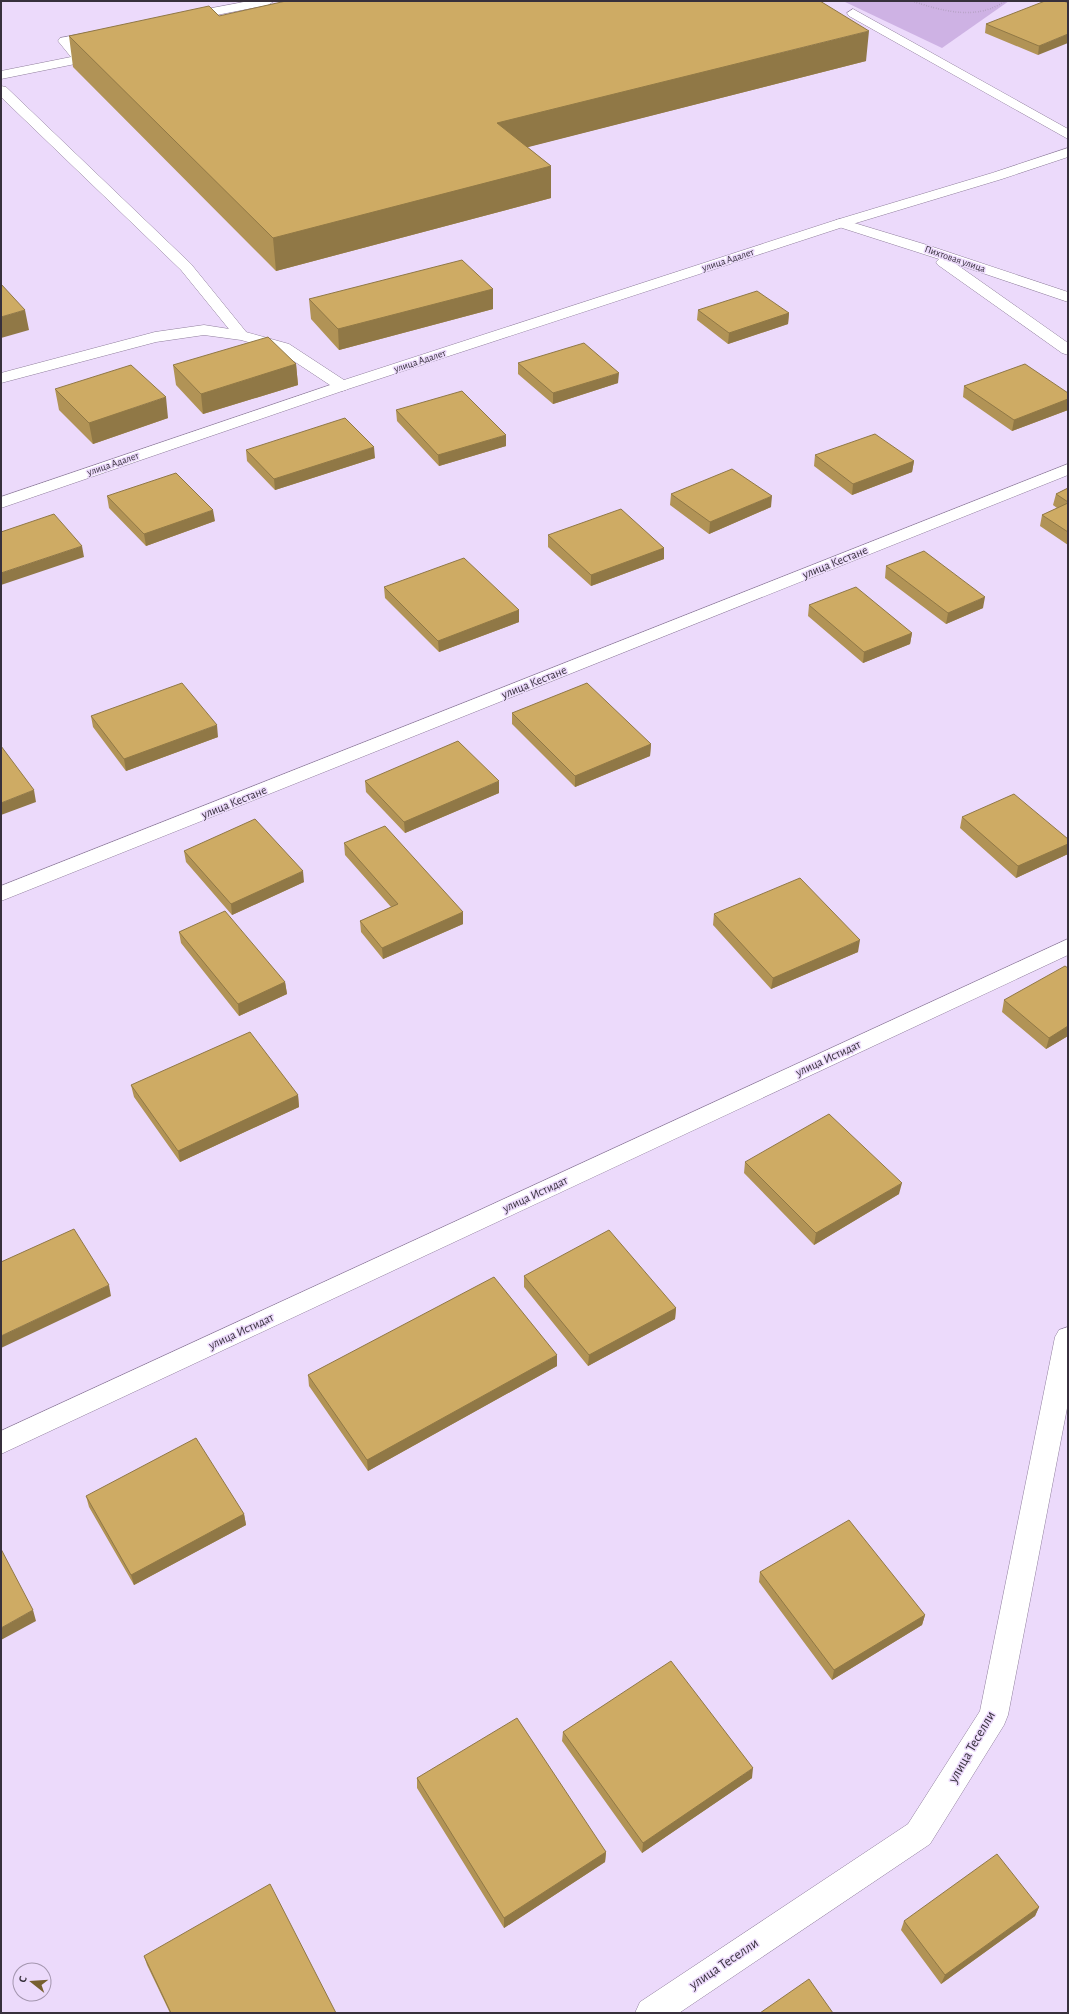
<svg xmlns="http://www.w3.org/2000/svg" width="1069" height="2014" viewBox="0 0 1069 2014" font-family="'Alegreya Sans',sans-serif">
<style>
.green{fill:#ceb2e4}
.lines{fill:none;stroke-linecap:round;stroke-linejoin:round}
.service-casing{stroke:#907f9d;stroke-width:1}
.minor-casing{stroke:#907f9d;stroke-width:1}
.tertiary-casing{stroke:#907f9d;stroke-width:1}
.path{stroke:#a395ae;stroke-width:1.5;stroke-dasharray:0.5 2;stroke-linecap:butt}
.service{fill:#fff;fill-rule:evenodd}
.minor{fill:#fff;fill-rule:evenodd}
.tertiary{fill:#fff;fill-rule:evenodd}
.wall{fill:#b19356}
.shaded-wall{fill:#907846}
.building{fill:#ceab64;stroke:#907846}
.labels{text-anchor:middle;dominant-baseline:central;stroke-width:3;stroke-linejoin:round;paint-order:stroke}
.far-street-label{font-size:10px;fill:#37303c;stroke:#ecdafb}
.street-label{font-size:12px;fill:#37303c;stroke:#ecdafb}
.near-street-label{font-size:14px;fill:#37303c;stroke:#ecdafb}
</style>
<rect width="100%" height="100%" fill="#ecdafb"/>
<path class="green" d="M 843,1 L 1009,1 L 942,48 Z"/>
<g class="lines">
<defs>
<path id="service" d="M 249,1 L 274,1 L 268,5 L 186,21 L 180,17 L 186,13 Z
M 853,9 L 1068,129 L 1068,139 L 849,16 L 847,13 Z
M 97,31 L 103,35 L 101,38 L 73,43 L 86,59 L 85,62 L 1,79 L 1,71 L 71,57 L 58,41 L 60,38 Z
M 1,86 L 6,87 L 191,264 L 247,333 L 250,336 L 247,339 L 237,339 L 181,270 L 1,97 Z"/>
<path id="minor" d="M 841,219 L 927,245 L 1068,292 L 1068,302 L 956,264 L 1068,343 L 1068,355 L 1062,353 L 938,265 L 936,262 L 939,259 L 836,226 L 834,223 L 836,220 Z
M 342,381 L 348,383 L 350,386 L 348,389 L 1,508 L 1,497 Z
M 1068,464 L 1068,475 L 1,901 L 1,886 Z
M 1068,939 L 1068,955 L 1,1454 L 1,1431 Z
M 1068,1327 L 1068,1403 L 1008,1715 L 1004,1725 L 930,1844 L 679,2013 L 635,2013 L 640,2002 L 908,1824 L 980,1711 L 1055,1337 L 1059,1330 Z"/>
<path id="tertiary" d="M 1068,148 L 1068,157 L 1002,179 L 846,226 L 342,391 L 336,389 L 277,350 L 241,340 L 204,335 L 156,342 L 1,383 L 1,373 L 155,332 L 204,325 L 242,331 L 289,344 L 344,380 L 836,220 L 992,173 Z"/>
</defs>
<use href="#service" class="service-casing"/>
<use href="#minor" class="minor-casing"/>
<use href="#tertiary" class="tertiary-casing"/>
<path class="path" d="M 912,1 C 942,11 977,21 1005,1"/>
<use href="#service" class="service"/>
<use href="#minor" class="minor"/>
<use href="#tertiary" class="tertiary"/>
</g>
<path class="wall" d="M 1064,1 L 1038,55 L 985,33 L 986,24 Z
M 219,16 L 866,61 L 527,147 L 551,166 L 551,198 L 276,271 L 73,67 L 69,36 Z
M 493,289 L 493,309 L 339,350 L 311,319 L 309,299 Z
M 698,310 L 789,313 L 788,324 L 728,344 L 697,320 Z
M 518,363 L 618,383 L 553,404 L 518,374 Z
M 296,364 L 298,385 L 203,414 L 176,385 L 173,365 Z
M 964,386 L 1068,393 L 1068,410 L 1012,431 L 963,397 Z
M 55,389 L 168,418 L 93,444 L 59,410 Z
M 396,410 L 506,446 L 439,466 L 397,421 Z
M 246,450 L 375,458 L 275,490 L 247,461 Z
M 815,455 L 914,461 L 912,472 L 852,495 L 814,466 Z
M 1068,488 L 1068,545 L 1040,526 L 1042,515 L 1057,508 L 1053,505 L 1056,494 Z
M 671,494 L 771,507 L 709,534 L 670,505 Z
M 107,496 L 215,521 L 146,546 L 109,508 Z
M 548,535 L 664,548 L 664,559 L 591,586 L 548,547 Z
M 886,566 L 983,608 L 946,624 L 885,578 Z
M 384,587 L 519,610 L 519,622 L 439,652 L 385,598 Z
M 809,605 L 912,633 L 910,644 L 863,663 L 808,616 Z
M 512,713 L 651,744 L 650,756 L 575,787 L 512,724 Z
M 91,716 L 218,737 L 126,771 L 93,727 Z
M 365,781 L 499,793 L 405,833 L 366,792 Z
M 962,817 L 1068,839 L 1068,854 L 1016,878 L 960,828 Z
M 344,843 L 463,912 L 463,924 L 383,959 L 361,932 L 360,921 L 391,907 L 345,855 Z
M 184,851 L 304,882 L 232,915 L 186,862 Z
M 714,914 L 858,952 L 771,989 L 713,925 Z
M 179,932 L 285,982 L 287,994 L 239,1016 L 181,943 Z
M 1068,968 L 1068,1036 L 1046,1049 L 1002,1012 L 1004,1000 Z
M 131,1085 L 298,1095 L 299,1107 L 180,1162 L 134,1097 Z
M 745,1162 L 899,1194 L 814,1245 L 744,1173 Z
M 524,1276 L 676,1308 L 675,1319 L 588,1366 L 524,1287 Z
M 557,1366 L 368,1471 L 309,1386 L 308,1375 Z
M 86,1496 L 244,1514 L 246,1525 L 134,1585 L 89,1507 Z
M 760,1572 L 925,1615 L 922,1625 L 832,1680 L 759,1582 Z
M 563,1732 L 752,1778 L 642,1853 L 562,1741 Z
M 417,1778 L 606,1852 L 605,1862 L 504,1928 L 417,1788 Z
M 1039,1907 L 1035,1916 L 941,1984 L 901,1930 L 904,1921 Z
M 144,1956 L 336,2013 L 170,2013 L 147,1965 Z"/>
<path class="shaded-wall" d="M 869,31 L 866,61 L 497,155 L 497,123 Z
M 1068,34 L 1068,43 L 1038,55 L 1039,46 Z
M 551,166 L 551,198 L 276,271 L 273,238 Z
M 493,289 L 493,309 L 339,350 L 338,329 Z
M 25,310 L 29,330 L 1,338 L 1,317 Z
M 789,313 L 788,324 L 728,344 L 729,333 Z
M 296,364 L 298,385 L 203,414 L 201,394 Z
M 619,373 L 618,383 L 553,404 L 553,393 Z
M 166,397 L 168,418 L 93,444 L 89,423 Z
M 1068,399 L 1068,410 L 1012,431 L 1014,420 Z
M 506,435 L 506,446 L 439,466 L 438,455 Z
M 374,447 L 375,458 L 275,490 L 274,479 Z
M 914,461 L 912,472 L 852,495 L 853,484 Z
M 772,496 L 771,507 L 709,534 L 710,522 Z
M 213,510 L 215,521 L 146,546 L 144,534 Z
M 82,546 L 84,557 L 1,585 L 1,573 Z
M 664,548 L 664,559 L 591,586 L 591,575 Z
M 985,597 L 983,608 L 946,624 L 948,613 Z
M 519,610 L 519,622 L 439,652 L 438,641 Z
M 912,633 L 910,644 L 863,663 L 864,652 Z
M 217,725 L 218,737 L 126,771 L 124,759 Z
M 651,744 L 650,756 L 575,787 L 575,776 Z
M 499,781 L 499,793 L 405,833 L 404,822 Z
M 34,790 L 36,802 L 1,815 L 1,803 Z
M 1068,844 L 1068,854 L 1016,878 L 1018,866 Z
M 303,871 L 304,882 L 232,915 L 231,904 Z
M 463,912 L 463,924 L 383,959 L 382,948 Z
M 860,940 L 858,952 L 771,989 L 773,978 Z
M 285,982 L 287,994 L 239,1016 L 238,1004 Z
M 1068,1026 L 1068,1036 L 1046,1049 L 1049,1038 Z
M 298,1095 L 299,1107 L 180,1162 L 178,1151 Z
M 902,1183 L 899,1194 L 814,1245 L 816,1233 Z
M 109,1285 L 111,1296 L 1,1348 L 1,1336 Z
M 676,1308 L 675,1319 L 588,1366 L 589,1355 Z
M 557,1355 L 557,1366 L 368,1471 L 367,1460 Z
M 244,1514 L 246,1525 L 134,1585 L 131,1575 Z
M 33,1610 L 36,1621 L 1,1640 L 1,1628 Z
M 925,1615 L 922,1625 L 832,1680 L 834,1670 Z
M 753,1768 L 752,1778 L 642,1853 L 643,1843 Z
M 606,1852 L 605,1862 L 504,1928 L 504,1918 Z
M 1039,1907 L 1035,1916 L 941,1984 L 945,1975 Z"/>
<path class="building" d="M 286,1 L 820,1 L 869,31 L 497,123 L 551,166 L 273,238 L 69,36 L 209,6 L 219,16 Z
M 1045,1 L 1064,1 L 1068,3 L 1068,34 L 1039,46 L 986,24 Z
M 462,260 L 493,289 L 338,329 L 309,299 Z
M 1,284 L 25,310 L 1,317 Z
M 757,291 L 789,313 L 729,333 L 698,310 Z
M 268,337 L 296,364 L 201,394 L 173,365 Z
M 584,343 L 619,373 L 553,393 L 518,363 Z
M 1025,364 L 1068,393 L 1068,399 L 1014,420 L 964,386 Z
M 131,365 L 166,397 L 89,423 L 55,389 Z
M 462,391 L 506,435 L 438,455 L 396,410 Z
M 345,418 L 374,447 L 274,479 L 246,450 Z
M 875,434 L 914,461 L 853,484 L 815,455 Z
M 732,469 L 772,496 L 710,522 L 671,494 Z
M 176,473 L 213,510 L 144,534 L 107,496 Z
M 1068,488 L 1068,502 L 1056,494 Z
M 1068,503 L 1068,532 L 1042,515 Z
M 621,509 L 664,548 L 591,575 L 548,535 Z
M 54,514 L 82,546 L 1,573 L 1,532 Z
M 924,551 L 985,597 L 948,613 L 886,566 Z
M 464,558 L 519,610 L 438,641 L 384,587 Z
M 856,587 L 912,633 L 864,652 L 809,605 Z
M 182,683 L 217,725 L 124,759 L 91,716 Z
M 587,683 L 651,744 L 575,776 L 512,713 Z
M 458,741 L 499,781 L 404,822 L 365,781 Z
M 1,746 L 34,790 L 1,803 Z
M 1014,794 L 1068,839 L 1068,844 L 1018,866 L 962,817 Z
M 255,819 L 303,871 L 231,904 L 184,851 Z
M 385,826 L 463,912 L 382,948 L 360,921 L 398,904 L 344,843 Z
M 800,878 L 860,940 L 773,978 L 714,914 Z
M 225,911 L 285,982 L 238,1004 L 179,932 Z
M 1065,966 L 1068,968 L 1068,1026 L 1049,1038 L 1004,1000 Z
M 250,1032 L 298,1095 L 178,1151 L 131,1085 Z
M 829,1114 L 902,1183 L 816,1233 L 745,1162 Z
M 74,1229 L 109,1285 L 1,1336 L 1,1262 Z
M 609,1230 L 676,1308 L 589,1355 L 524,1276 Z
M 494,1277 L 557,1355 L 367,1460 L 308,1375 Z
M 196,1438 L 244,1514 L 131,1575 L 86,1496 Z
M 849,1520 L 925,1615 L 834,1670 L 760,1572 Z
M 1,1549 L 33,1610 L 1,1628 Z
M 671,1661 L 753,1768 L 643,1843 L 563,1732 Z
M 517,1718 L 606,1852 L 504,1918 L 417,1778 Z
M 997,1854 L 1039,1907 L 945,1975 L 904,1921 Z
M 270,1884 L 336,2013 L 171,2013 L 144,1956 Z
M 809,1979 L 833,2013 L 760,2013 Z"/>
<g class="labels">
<g class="far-street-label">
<text transform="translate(955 259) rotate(19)">Пихтовая улица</text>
<text transform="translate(728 260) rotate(-18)">улица Адалет</text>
<text transform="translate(420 361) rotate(-18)">улица Адалет</text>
<text transform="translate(113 464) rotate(-19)">улица Адалет</text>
</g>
<g class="street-label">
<text transform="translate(835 562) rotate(-22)">улица Кестане</text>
<text transform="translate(534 682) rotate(-22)">улица Кестане</text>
<text transform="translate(234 802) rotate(-22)">улица Кестане</text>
<text transform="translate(828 1058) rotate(-25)">улица Истидат</text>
<text transform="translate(535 1194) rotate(-25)">улица Истидат</text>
<text transform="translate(241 1331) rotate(-25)">улица Истидат</text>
</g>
<g class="near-street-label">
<text transform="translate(972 1747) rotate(-60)">улица Теселли</text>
<text transform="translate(724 1964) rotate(-34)">улица Теселли</text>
</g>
</g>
<rect width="1069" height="2014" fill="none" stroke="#37303c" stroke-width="4"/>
<g transform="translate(32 1982) rotate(287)"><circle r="19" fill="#ecdafb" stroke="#a496af"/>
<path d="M0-3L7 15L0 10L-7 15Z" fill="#776030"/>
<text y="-6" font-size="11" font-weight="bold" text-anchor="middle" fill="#37303c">С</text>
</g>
</svg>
